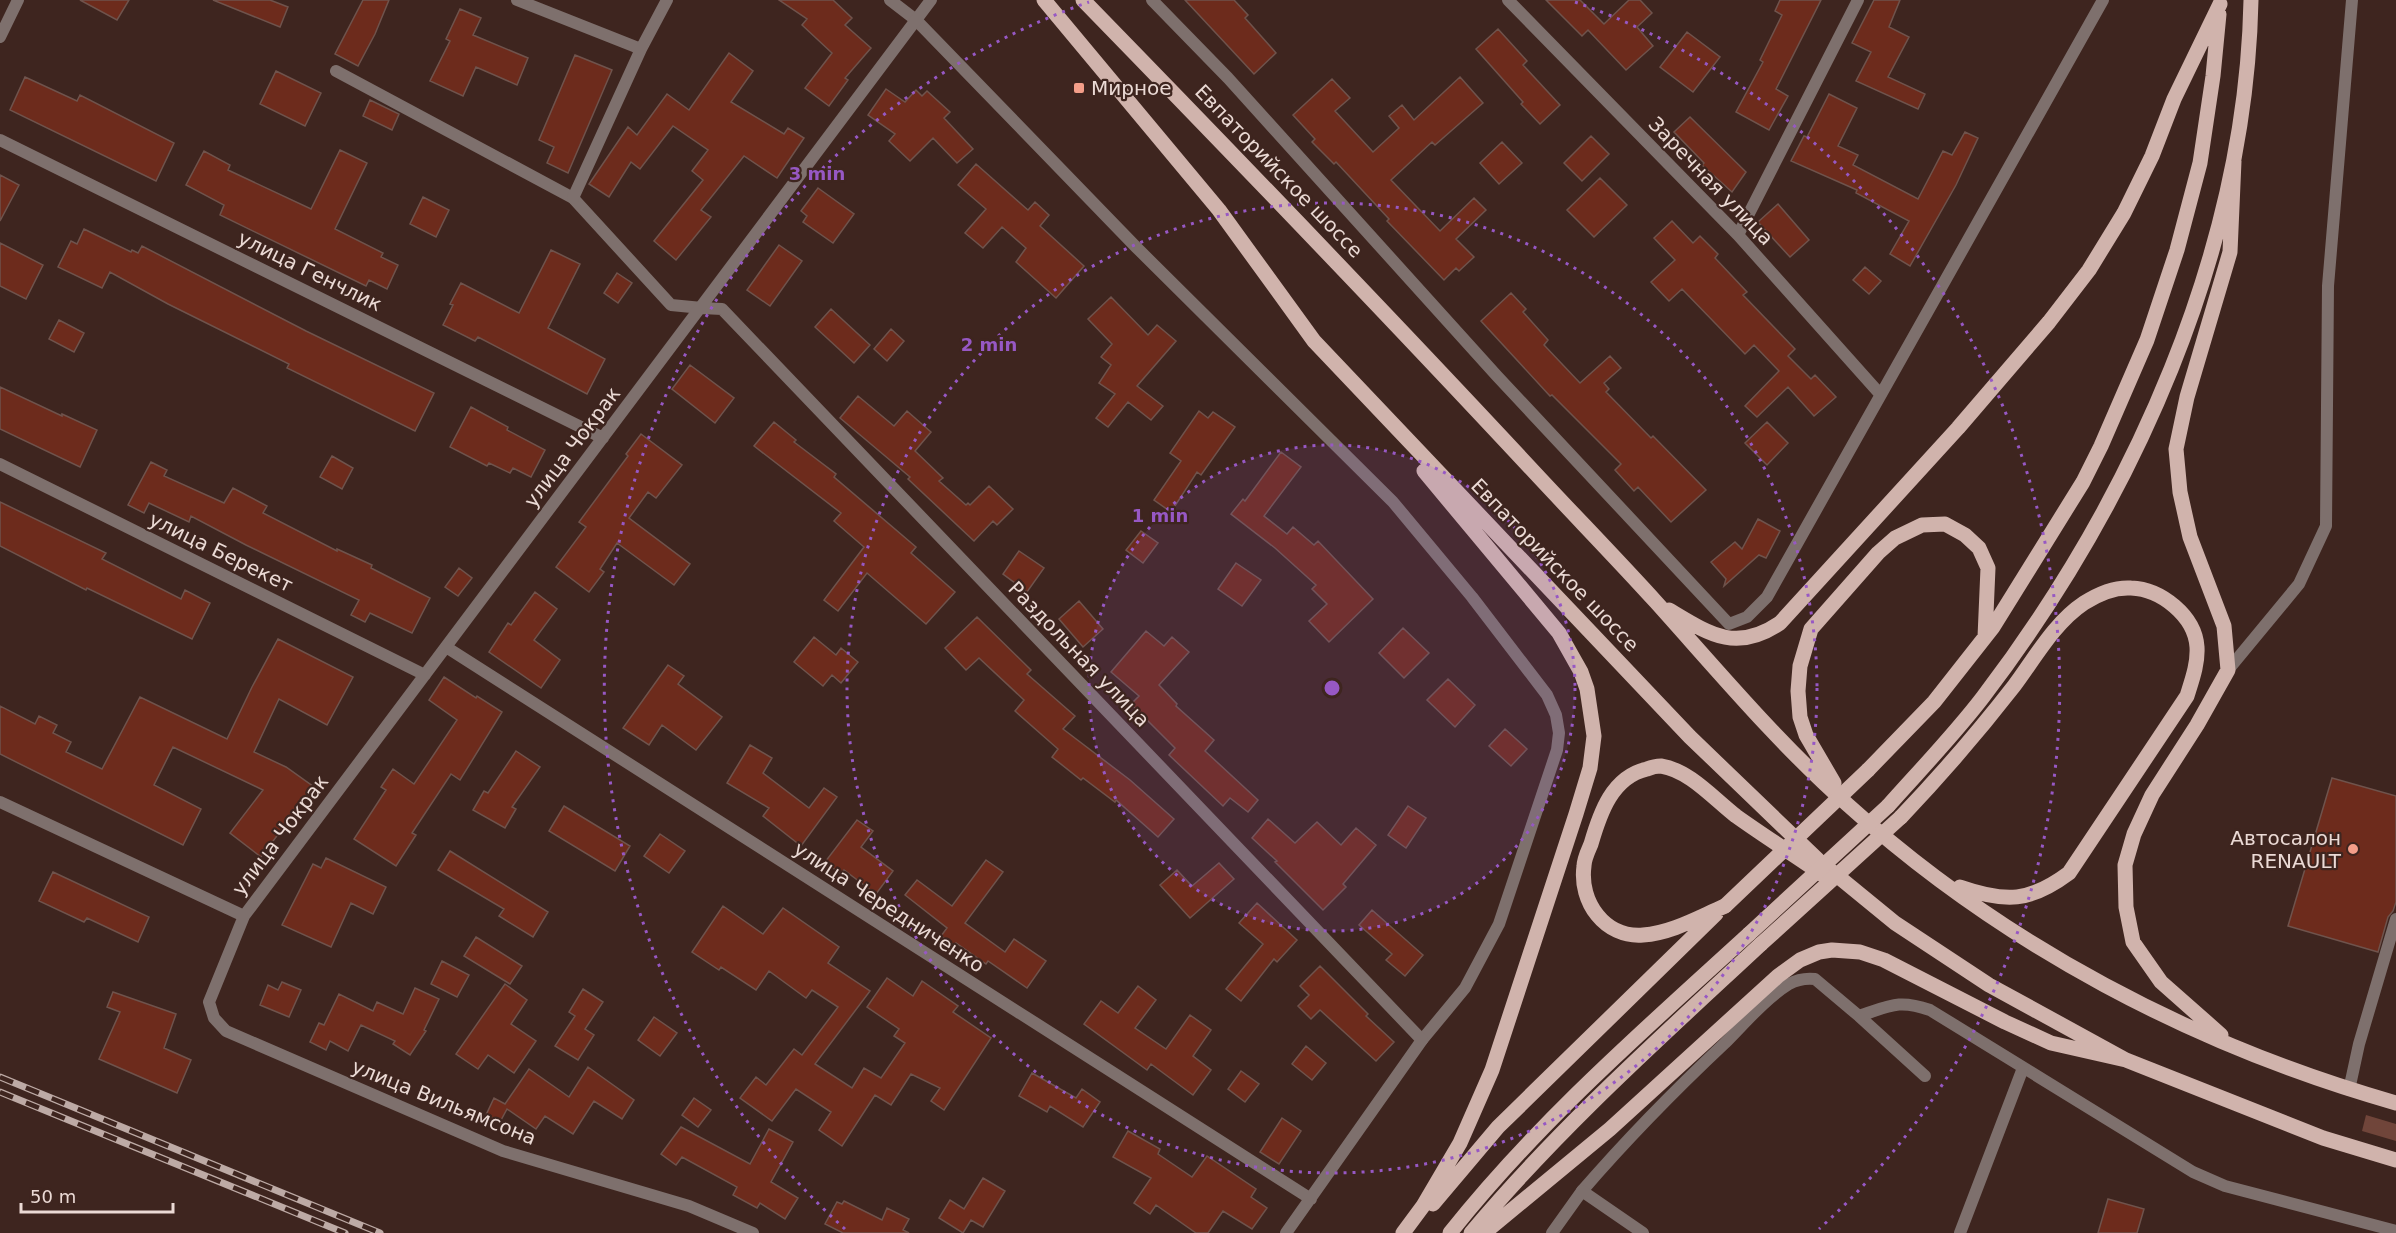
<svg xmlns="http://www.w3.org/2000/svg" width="2396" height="1233" viewBox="0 0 2396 1233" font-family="'DejaVu Sans',sans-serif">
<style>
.green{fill:#70453a}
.building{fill:#6d2b1c;stroke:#6f534c;stroke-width:1.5}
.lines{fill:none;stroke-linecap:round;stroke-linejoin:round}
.lane{stroke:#7e706d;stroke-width:12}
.street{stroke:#7e706d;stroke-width:12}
.primary{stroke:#d0b3ac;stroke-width:15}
.rail-casing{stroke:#bdaaa5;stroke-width:7}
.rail{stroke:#3e251f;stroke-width:4.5;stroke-dasharray:14;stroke-linecap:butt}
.primary-bridge{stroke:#d0b3ac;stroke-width:15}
.ring{fill:none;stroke:#9758c4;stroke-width:3;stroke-dasharray:3 6}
.poi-dot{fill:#f49e89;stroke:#3e251f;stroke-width:2}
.labels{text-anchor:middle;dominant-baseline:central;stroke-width:4.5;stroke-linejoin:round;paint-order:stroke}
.poi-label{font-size:20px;fill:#ebdad5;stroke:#3e251f;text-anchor:start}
.street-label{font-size:20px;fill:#ebdad5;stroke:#3e251f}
.centre{fill:#9758c4;stroke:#3e251f;stroke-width:3}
.ring-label{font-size:18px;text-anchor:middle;font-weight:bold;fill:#9758c4;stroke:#3e251f;stroke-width:4.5;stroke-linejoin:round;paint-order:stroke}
</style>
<rect width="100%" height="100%" fill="#3e251f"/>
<path class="green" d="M 2366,1115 L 2396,1124 L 2396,1141 L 2362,1131 Z"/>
<path class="building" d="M 80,0 L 129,0 L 117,20 Z
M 213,0 L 270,0 L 288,7 L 280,27 Z
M 363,0 L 389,0 L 375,34 L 358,66 L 335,54 Z
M 779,0 L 833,0 L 852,18 L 845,25 L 871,48 L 845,78 L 848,80 L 829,106 L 805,88 L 832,53 L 802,25 L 807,19 Z
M 1185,0 L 1234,0 L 1248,15 L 1245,18 L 1276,53 L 1254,74 Z
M 1546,0 L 1580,0 L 1604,24 L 1629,0 L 1640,0 L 1652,13 L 1637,27 L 1653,46 L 1626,70 L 1588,30 L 1582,36 Z
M 1780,0 L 1821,0 L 1776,89 L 1788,96 L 1769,130 L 1736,112 L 1763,62 L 1760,60 L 1782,15 L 1775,11 Z
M 1874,0 L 1900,0 L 1889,27 L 1909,37 L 1888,77 L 1925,94 L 1918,109 L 1856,81 L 1871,52 L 1852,43 Z
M 460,9 L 481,18 L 473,35 L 528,58 L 517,85 L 476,67 L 463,96 L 430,81 L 450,41 L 446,39 Z
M 1498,29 L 1527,61 L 1523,65 L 1560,105 L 1540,124 L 1521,104 L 1523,102 L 1476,49 Z
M 1687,32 L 1720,57 L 1693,92 L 1660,67 Z
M 729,53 L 753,71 L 731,102 L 784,134 L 788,128 L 804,138 L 777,178 L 744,156 L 701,210 L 711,217 L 676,260 L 654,241 L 703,180 L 692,171 L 708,150 L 673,126 L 640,169 L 631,162 L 609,197 L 589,184 L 628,127 L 637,135 L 667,94 L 689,110 Z
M 575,55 L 612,70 L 568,173 L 547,163 L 554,147 L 539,140 Z
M 276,71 L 321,93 L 305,126 L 260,104 Z
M 25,77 L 77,101 L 80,95 L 174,143 L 156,181 L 10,110 Z
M 1460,77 L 1483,103 L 1435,145 L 1432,142 L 1391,180 L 1440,231 L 1474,198 L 1486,210 L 1456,239 L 1474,257 L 1459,271 L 1456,268 L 1444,280 L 1387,221 L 1389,219 L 1336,162 L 1334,164 L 1312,142 L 1315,139 L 1293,115 L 1332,79 L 1350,98 L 1335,111 L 1373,152 L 1399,128 L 1389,116 L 1402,105 L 1414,120 Z
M 886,89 L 905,102 L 916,90 L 922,96 L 927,91 L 950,112 L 944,118 L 973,149 L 957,163 L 933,138 L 910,161 L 889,141 L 895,134 L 868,115 Z
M 1829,94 L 1857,108 L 1838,146 L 1858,155 L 1853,165 L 1918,199 L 1943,151 L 1952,155 L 1965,132 L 1978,138 L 1956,185 L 1910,266 L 1890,254 L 1909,221 L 1856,193 L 1857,190 L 1791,161 L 1804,136 L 1807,137 Z
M 370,100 L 399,114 L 392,130 L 363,116 Z
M 1690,117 L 1746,172 L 1732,192 L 1702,165 L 1704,163 L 1674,132 Z
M 1591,136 L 1609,154 L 1582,181 L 1564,163 Z
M 1502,142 L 1522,163 L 1499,184 L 1480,163 Z
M 340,150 L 367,163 L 335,229 L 383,253 L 381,257 L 398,265 L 387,289 L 369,280 L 366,286 L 220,215 L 224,205 L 186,185 L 204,151 L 230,165 L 228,170 L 311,209 Z
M 976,164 L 1028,210 L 1035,202 L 1049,215 L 1040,226 L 1084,266 L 1056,298 L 1016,262 L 1026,248 L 1002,227 L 983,248 L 965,233 L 986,209 L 958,185 Z
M 0,175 L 19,185 L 0,221 Z
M 1600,178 L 1627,205 L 1594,237 L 1567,210 Z
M 818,188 L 854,214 L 833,243 L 803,222 L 807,216 L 801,211 Z
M 423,197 L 449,210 L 436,237 L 410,224 Z
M 1778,204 L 1809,240 L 1790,257 L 1758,222 Z
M 1672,221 L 1693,243 L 1700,236 L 1718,254 L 1715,258 L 1747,292 L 1743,295 L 1795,349 L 1788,356 L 1811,379 L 1815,375 L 1836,397 L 1814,416 L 1788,387 L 1757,417 L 1745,406 L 1779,371 L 1754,345 L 1745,354 L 1682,289 L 1669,301 L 1651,282 L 1675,260 L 1654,238 Z
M 84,229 L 131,252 L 132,250 L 138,253 L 142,246 L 306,331 L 434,393 L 415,431 L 287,368 L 289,364 L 168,304 L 110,272 L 102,288 L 58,267 L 71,241 L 77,244 Z
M 0,243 L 43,265 L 26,299 L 0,286 Z
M 779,245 L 802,261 L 770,306 L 747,290 Z
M 551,250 L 580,264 L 548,328 L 605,359 L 587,394 L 478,337 L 475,341 L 443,325 L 453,305 L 450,304 L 461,283 L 519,313 Z
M 1865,267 L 1881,281 L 1869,294 L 1853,280 Z
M 617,273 L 632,283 L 618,303 L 604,293 Z
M 1511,293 L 1526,309 L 1523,312 L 1548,340 L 1544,345 L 1580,383 L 1610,356 L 1621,368 L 1604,383 L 1609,389 L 1606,392 L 1651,438 L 1653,436 L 1706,490 L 1671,522 L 1638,487 L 1634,491 L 1615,470 L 1621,464 L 1552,395 L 1550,396 L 1481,321 Z
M 1111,297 L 1148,335 L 1157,325 L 1176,341 L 1137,386 L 1163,406 L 1151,420 L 1128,402 L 1108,427 L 1096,418 L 1115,394 L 1099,383 L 1111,365 L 1101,357 L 1112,344 L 1088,319 Z
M 831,309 L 870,345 L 854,363 L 815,327 Z
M 59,320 L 84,333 L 74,352 L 49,339 Z
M 891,329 L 904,341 L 887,361 L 874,349 Z
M 690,365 L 734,398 L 715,423 L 672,389 Z
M 0,387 L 62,416 L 62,414 L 97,430 L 80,467 L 0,429 Z
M 858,396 L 894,426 L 907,411 L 931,432 L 915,451 L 943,478 L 939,481 L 966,505 L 968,503 L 970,505 L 989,486 L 1013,509 L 997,525 L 993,521 L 974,541 L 908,479 L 910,477 L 840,418 Z
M 471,407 L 508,427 L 507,430 L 545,450 L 531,477 L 513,468 L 510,473 L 489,463 L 487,466 L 450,447 Z
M 1199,411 L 1208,418 L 1213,412 L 1235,427 L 1201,475 L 1197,472 L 1171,512 L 1154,500 L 1181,461 L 1170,453 Z
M 774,422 L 796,440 L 794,442 L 836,474 L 834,477 L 916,547 L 911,553 L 955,592 L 926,624 L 867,573 L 838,611 L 824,600 L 864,547 L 834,521 L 841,513 L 754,446 Z
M 1767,422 L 1788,443 L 1767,465 L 1745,443 Z
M 641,434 L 682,465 L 656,498 L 648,492 L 629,518 L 690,564 L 674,585 L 617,543 L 600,569 L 604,572 L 589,592 L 556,567 L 586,527 L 579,522 L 628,456 L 626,454 Z
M 1281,452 L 1301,467 L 1264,516 L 1287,534 L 1293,527 L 1314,545 L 1318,541 L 1373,599 L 1329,642 L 1309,621 L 1327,604 L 1312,589 L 1316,585 L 1275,548 L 1231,514 L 1243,499 L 1245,501 Z
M 332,456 L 353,468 L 342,489 L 320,477 Z
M 151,462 L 167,470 L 164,476 L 224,503 L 233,488 L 267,506 L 263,513 L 337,551 L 337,549 L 372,565 L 371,568 L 430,598 L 412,633 L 370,613 L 365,622 L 351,615 L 359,600 L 246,545 L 191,516 L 189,522 L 149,503 L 144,513 L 128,505 Z
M 0,502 L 106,553 L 102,559 L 181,599 L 185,590 L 210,603 L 192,639 L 87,588 L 86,590 L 0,546 Z
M 1758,519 L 1780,531 L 1766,558 L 1759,555 L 1724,586 L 1726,579 L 1711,562 L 1735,542 L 1742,549 Z
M 1141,531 L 1158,543 L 1143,563 L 1126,550 Z
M 1019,551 L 1044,568 L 1027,592 L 1003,574 Z
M 1236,563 L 1261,580 L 1242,606 L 1218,589 Z
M 459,568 L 472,578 L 458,596 L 445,587 Z
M 535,592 L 557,609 L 534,640 L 560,660 L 541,688 L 489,652 L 508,623 L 511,625 Z
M 1079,601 L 1103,629 L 1083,647 L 1059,619 Z
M 977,617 L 1031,670 L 1027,674 L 1075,716 L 1063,729 L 1130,780 L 1174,819 L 1158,837 L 1116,800 L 1115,802 L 1083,778 L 1081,780 L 1052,757 L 1058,749 L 1015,711 L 1024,700 L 979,658 L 966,670 L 945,648 Z
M 1403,628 L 1429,653 L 1404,678 L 1379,653 Z
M 1146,631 L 1164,646 L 1172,637 L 1189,652 L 1159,685 L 1177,704 L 1176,706 L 1214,740 L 1205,751 L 1258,800 L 1248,812 L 1230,798 L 1223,806 L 1169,755 L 1175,748 L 1131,704 L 1139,696 L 1111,672 Z
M 814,637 L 836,655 L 841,648 L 858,662 L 841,683 L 832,675 L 823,686 L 794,662 Z
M 278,639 L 353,677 L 327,725 L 279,699 L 254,752 L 286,767 L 314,787 L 261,857 L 230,833 L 263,790 L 173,747 L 154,785 L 201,809 L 183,845 L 0,754 L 0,706 L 35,724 L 39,716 L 57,725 L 53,733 L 71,742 L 66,752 L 102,769 L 140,697 L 227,739 L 252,687 Z
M 668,665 L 684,676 L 678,684 L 722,717 L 696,750 L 662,725 L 649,745 L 623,728 Z
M 444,677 L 476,698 L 477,696 L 502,712 L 460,780 L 451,774 L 412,833 L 416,835 L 396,866 L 354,839 L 386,790 L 381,787 L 393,769 L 414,784 L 457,720 L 429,700 Z
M 1448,679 L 1475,705 L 1455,727 L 1427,700 Z
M 1505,729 L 1527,749 L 1511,766 L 1489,746 Z
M 750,745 L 772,758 L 763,773 L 809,808 L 824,788 L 837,797 L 801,846 L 763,816 L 769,808 L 727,783 Z
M 516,751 L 540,767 L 512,807 L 516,809 L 505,828 L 473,810 L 484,791 L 488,793 Z
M 2332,778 L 2396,796 L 2396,902 L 2393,911 L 2388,917 L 2378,952 L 2288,926 Z
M 564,806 L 630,846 L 615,871 L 549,831 Z
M 1408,806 L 1426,818 L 1406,848 L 1388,835 Z
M 1268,819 L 1295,843 L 1317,822 L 1341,845 L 1356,828 L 1376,845 L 1343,884 L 1346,887 L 1323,910 L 1275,862 L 1277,861 L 1252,838 Z
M 857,820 L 873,831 L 861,847 L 893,871 L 876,894 L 844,870 L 841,874 L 825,862 Z
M 660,834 L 685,851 L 669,873 L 644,856 Z
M 450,851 L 548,912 L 533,937 L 499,916 L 504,909 L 438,870 Z
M 326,858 L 386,887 L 373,914 L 351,903 L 331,947 L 282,925 L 313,864 L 321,868 Z
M 986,860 L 1003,872 L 965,923 L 1005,952 L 1014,939 L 1046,961 L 1027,988 L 988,961 L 986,964 L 956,943 L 954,945 L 941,936 L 947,928 L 905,895 L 917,880 L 952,906 Z
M 1219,863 L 1234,879 L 1190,918 L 1160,885 L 1177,870 L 1192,886 Z
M 53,872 L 149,917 L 138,942 L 87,918 L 84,922 L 39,901 Z
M 1257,903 L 1297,940 L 1277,962 L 1274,959 L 1241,1001 L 1226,989 L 1263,944 L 1239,923 Z
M 723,906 L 763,934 L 783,908 L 839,947 L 828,963 L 870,991 L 815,1064 L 852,1088 L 864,1068 L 881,1078 L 905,1043 L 894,1036 L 899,1029 L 867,1007 L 887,978 L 913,996 L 922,981 L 958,1006 L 953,1012 L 991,1038 L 944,1110 L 931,1101 L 940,1088 L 911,1074 L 891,1105 L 875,1095 L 842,1146 L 819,1130 L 831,1112 L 796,1089 L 772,1121 L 740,1098 L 756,1077 L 766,1085 L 794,1049 L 802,1055 L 838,1007 L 812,990 L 806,998 L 769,971 L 756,990 L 721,967 L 719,970 L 692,952 Z
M 1372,910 L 1423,955 L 1405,976 L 1386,960 L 1392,954 L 1359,925 Z
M 476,937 L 522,966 L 510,984 L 464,956 Z
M 442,961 L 469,975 L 457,997 L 431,984 Z
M 1320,966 L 1368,1014 L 1366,1016 L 1394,1042 L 1376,1061 L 1320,1010 L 1311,1019 L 1298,1006 L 1309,995 L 1300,986 Z
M 282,982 L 301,990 L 289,1017 L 260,1005 L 268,985 L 278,990 Z
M 505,984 L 527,1000 L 511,1024 L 536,1041 L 514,1073 L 488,1055 L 478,1069 L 456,1054 Z
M 1138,986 L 1156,1000 L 1135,1028 L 1166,1049 L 1190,1015 L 1211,1030 L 1193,1056 L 1211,1070 L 1193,1095 L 1151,1064 L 1147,1070 L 1084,1024 L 1101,1001 L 1118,1013 Z
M 415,988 L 439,999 L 424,1030 L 426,1031 L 410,1055 L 393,1044 L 395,1041 L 361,1025 L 348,1051 L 330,1041 L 326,1050 L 310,1042 L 319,1023 L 324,1025 L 339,994 L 373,1011 L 377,1002 L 403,1014 Z
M 583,989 L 603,1002 L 585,1029 L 594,1035 L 578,1060 L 555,1046 L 575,1016 L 569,1012 Z
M 113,992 L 176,1014 L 164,1048 L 191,1060 L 177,1093 L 99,1059 L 120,1012 L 107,1007 Z
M 654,1017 L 677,1033 L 660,1056 L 638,1040 Z
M 1306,1046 L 1326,1063 L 1312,1080 L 1292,1064 Z
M 588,1067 L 634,1100 L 622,1119 L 594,1101 L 573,1134 L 545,1116 L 536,1129 L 507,1109 L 500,1122 L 486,1115 L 494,1098 L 505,1104 L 529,1069 L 569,1097 Z
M 1241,1071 L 1259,1084 L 1245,1102 L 1228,1089 Z
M 1032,1073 L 1076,1098 L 1082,1089 L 1100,1102 L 1083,1127 L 1050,1106 L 1047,1112 L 1019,1096 Z
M 694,1098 L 711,1110 L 698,1127 L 682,1115 Z
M 1282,1118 L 1301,1131 L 1279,1164 L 1260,1152 Z
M 681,1127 L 750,1164 L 769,1129 L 793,1142 L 771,1182 L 798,1198 L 785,1219 L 760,1203 L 757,1208 L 733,1195 L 737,1187 L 682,1157 L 676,1165 L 661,1154 Z
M 1128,1131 L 1160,1149 L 1158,1154 L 1192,1177 L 1207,1156 L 1256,1189 L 1251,1197 L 1267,1208 L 1252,1229 L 1223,1211 L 1208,1233 L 1196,1233 L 1156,1205 L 1150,1214 L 1134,1203 L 1151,1178 L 1113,1157 Z
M 983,1178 L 1005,1191 L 983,1227 L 971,1220 L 963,1233 L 939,1218 L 950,1200 L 964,1209 Z
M 2108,1199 L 2144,1209 L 2137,1233 L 2098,1233 Z
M 844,1201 L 882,1220 L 887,1208 L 909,1219 L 903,1230 L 909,1233 L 843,1233 L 825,1224 L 837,1202 L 842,1204 Z"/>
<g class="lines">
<path class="lane" d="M 890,0 L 916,20 L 1136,247 L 1393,502 L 1472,597 L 1547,695 L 1556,715 L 1559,733 L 1557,750 L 1499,924 L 1465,988 L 1422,1040
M 336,71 L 573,198 L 671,305 L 702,308
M 2228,670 L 2299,584 L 2326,526 L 2328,286 L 2352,0
M 1859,1016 C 1890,1006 1898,999 1930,1010 L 2193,1172 L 2225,1186 L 2396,1231
M 2349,1090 L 2359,1044 L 2396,919
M 1582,1191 C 1627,1139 1675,1090 1725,1043 C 1745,1023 1765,999 1789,984 C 1798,979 1805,978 1815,979 L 1859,1016 L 1925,1076"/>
<path class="street" d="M 517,0 L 641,49
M 1152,0 L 1228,78 L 1497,376 L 1729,624 L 1747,617 L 1767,597 L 2103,0
M 1508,0 L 1738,235 L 1880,394
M 0,37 L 18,0
M 0,140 L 603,438
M 573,198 L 641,49 L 667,0
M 1738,235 L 1858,0
M 702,308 L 722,309 L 1422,1040 L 1286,1233
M 0,464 L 425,675
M 446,647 L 1311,1199
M 0,802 L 244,916
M 753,1233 L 689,1206 L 503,1151 L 226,1031 L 214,1018 L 209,1002 L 244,916 L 931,0
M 1552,1233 L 1582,1191 L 1643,1233
M 1960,1233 L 2023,1068"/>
<path class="primary" d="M 1044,0 L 1219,210 L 1314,341 L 1690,737 L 1818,860 L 1895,923 L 1989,985 L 2126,1060
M 1083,0 C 1236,157 1387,314 1536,474 C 1576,517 1617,559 1656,602 C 1718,671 1778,743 1848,805 C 2003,945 2195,1046 2396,1103
M 1669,610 C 1709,634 1736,653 1780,623 L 1958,428 L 2049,322 L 2089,270 L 2124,213 L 2152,156 L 2174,99 L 2220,4
M 1868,770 L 1934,702 L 1993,627 L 2083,482 L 2101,446 L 2147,340 L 2177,250 L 2200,163 L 2213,76 L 2219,14
M 1834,783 L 1806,735 L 1800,717 L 1798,691 L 1800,666 L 1811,629 L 1878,553 L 1895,538 L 1922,525 L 1945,524 L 1965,535 L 1979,548 L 1988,568 L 1985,637
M 1888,806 C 1920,770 1954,735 1983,697 C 2133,500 2246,250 2251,0
M 1901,817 C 1941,775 1979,731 2014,686 C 2035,658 2054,623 2084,603 C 2098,594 2115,587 2131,588 C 2161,589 2195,616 2197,647 C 2198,664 2192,680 2187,696 L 2069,873 C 2030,902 2006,903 1960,887
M 1725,906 C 1699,917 1672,933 1643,935 C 1605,938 1579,902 1584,866 C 1584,859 1588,851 1591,844 C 1600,813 1612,777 1647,769 C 1652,767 1656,766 1661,766 C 1689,770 1714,799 1736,816 C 1764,836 1794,855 1823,875
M 2221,1035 L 2161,982 L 2133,942 L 2126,907 L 2125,865 L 2134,834 L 2152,795 L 2197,725 L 2228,670 L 2224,626 L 2190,537 L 2180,492 L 2176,449 L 2187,397 L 2230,252 L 2234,161
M 1433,1204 L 1498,1127 L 1716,914
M 1403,1233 L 1423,1206 L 1460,1143 L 1492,1070 L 1576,814 L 1590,768 L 1594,736 L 1587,689 L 1581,672 L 1559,633 L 1424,471
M 1450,1233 C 1537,1123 1645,1029 1749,934
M 1471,1233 C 1559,1128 1661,1037 1761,944
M 1484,1233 L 1610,1129 L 1778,976 L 1800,960 L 1819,952 L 1832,950 L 1860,952 L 1884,960 L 2005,1022 L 2051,1043 L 2126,1060 L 2323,1138 L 2396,1160"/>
<defs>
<path id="rail" d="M 0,1077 L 380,1233
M 0,1092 L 345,1233"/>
</defs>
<use href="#rail" class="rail-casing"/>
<use href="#rail" class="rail"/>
<path class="primary-bridge" d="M 1725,906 L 1868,770
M 1749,934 L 1888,806
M 1761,944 L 1901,817"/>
</g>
<circle cx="1332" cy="688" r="243" fill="#9758c4" fill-opacity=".12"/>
<g class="ring">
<circle cx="1332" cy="688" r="243"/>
<circle cx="1332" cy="688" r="485"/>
<path d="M845 1229A728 728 0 0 1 1089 2M1575 2A728 728 0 0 1 1819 1229"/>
</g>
<g class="poi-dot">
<rect x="1073" y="82" width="12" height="12" rx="3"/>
<circle cx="2353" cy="849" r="6"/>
</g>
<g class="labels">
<g class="poi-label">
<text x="1091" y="88">Мирное</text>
<text x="2341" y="838" text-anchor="end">Aвтосалон<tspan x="2341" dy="23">RENAULT</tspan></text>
</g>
<g class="street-label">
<text transform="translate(1279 171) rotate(46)">Евпаторийское шоссе</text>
<text transform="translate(1711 181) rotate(46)">Заречная улица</text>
<text transform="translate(310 271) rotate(26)">улица Генчлик</text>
<text transform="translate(572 447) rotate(-53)">улица Чокрак</text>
<text transform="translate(221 552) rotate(26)">улица Берекет</text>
<text transform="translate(1555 565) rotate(46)">Евпаторийское шоссе</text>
<text transform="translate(1079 654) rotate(46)">Раздольная улица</text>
<text transform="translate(280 835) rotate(-53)">улица Чокрак</text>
<text transform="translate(889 907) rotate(33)">улица Чередниченко</text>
<text transform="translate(444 1102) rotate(22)">улица Вильямсона</text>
</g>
</g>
<circle cx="1332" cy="688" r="9" class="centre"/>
<g class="ring-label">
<text x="817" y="180">3 min</text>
<text x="989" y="351">2 min</text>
<text x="1160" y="522">1 min</text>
</g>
<path d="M21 1203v9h152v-9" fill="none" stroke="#ebdad5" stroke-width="3"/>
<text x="30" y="1203" font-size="18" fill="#ebdad5" stroke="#3e251f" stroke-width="4.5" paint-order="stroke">50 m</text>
</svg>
